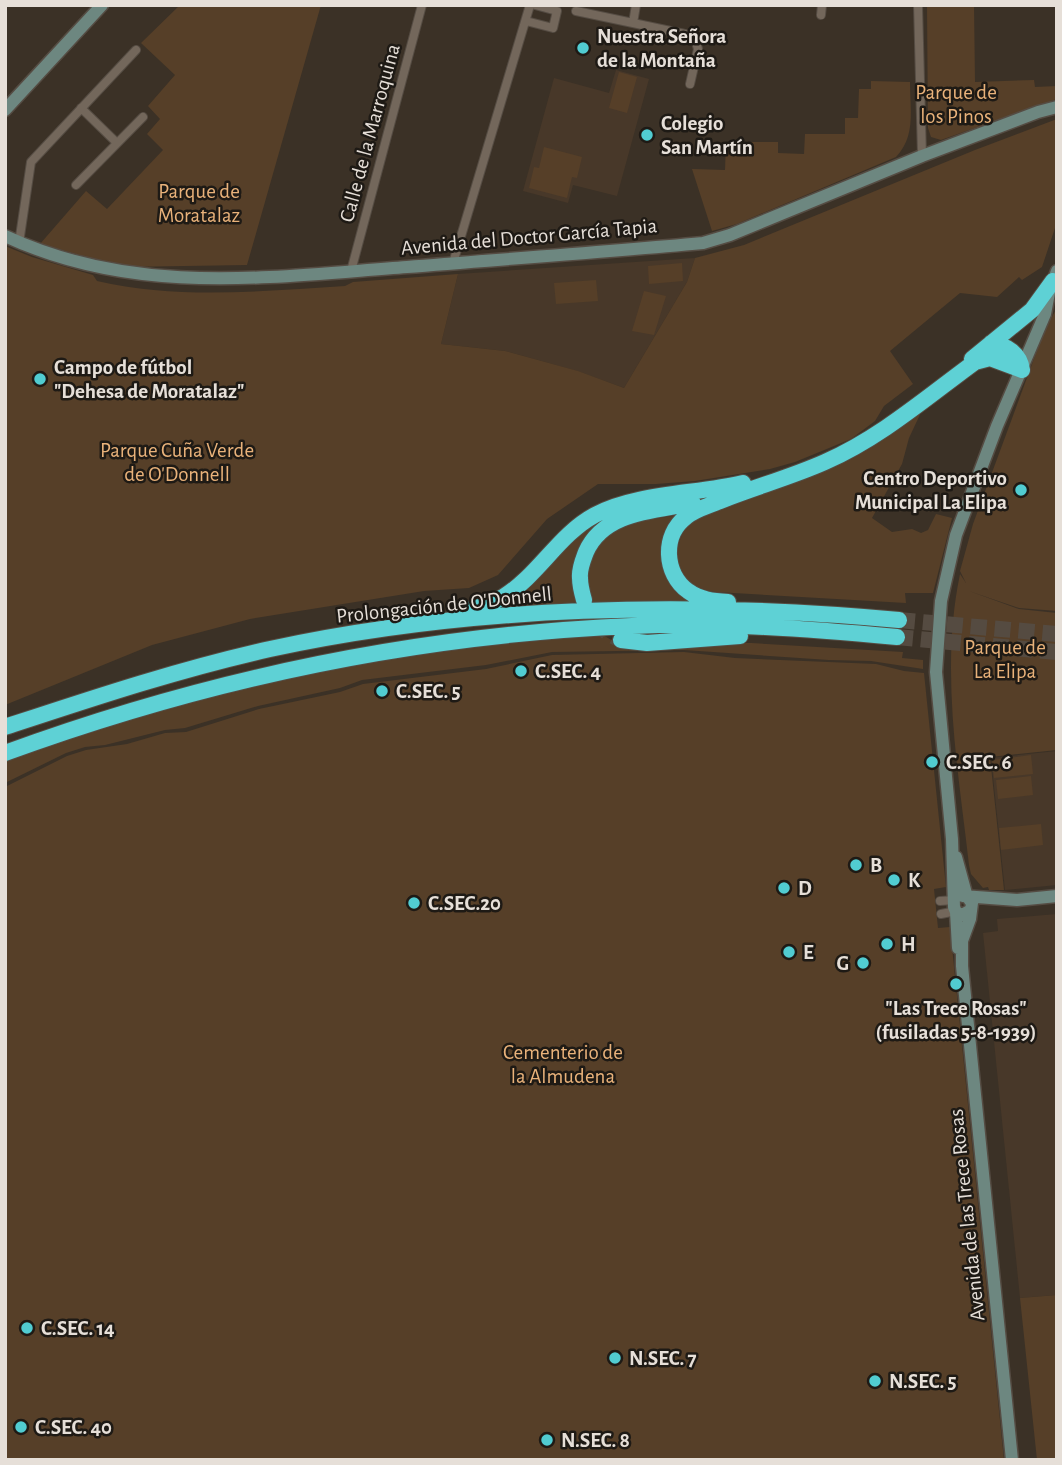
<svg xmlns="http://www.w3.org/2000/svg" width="1062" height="1465" viewBox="0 0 1062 1465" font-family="'Alegreya Sans',sans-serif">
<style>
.built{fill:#483829}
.green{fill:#563f28}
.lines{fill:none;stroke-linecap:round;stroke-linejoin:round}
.highway-tunnel{stroke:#554b41;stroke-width:16;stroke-dasharray:16 8;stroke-linecap:butt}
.street-casing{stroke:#554c43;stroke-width:10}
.secondary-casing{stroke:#554c43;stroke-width:15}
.highway-casing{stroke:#554c43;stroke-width:18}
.street{stroke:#73675b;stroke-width:8}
.secondary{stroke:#6d8780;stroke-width:12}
.highway{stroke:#5ed1d5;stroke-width:16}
.poi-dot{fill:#51ccd1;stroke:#1e1a15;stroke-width:2.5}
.labels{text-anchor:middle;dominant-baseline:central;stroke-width:5;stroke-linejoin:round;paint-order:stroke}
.poi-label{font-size:21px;font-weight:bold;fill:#e6dfd8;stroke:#1e1a15;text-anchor:start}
.park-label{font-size:21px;fill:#e9b27a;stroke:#1e1a15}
.street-label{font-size:21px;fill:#e6dfd8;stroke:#1e1a15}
</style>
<rect width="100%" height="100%" fill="#3b3126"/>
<path class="built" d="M 616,70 L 649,79 L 617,196 L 573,185 L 568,203 L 523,191 L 554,78 L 609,93 Z
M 695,258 L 687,282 L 624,388 L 577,371 L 505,351 L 441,344 L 458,274 Z
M 1057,751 L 1057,885 L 1005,890 L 991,758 Z
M 1057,914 L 1057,1295 L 1020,1298 L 983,933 L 998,931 L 997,919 Z"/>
<path class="green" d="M 180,5 L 321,5 L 247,265 L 123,267 L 40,244 L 86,191 L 107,209 L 163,150 L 147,134 L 160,119 L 148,106 L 175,75 L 141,43 Z
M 927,5 L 974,5 L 975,82 L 1034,80 L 1035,87 L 1057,86 L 1057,99 L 941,140 L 931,137 L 928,128 Z
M 619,72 L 637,77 L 627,113 L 609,108 Z
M 871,81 L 910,82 C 910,110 916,136 896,157 L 737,224 L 712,231 L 692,169 L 725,170 L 726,142 L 778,142 L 778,153 L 804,154 L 805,134 L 845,134 L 845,118 L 858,118 L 859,89 L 871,89 Z
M 1057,119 L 1057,222 L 1042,267 L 1022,280 L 1019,277 L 997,297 L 960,293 L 890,351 L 913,384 L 884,406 L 875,421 L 851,439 L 795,462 L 770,469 L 695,481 L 656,484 L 598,484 L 547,519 L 498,575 L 469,588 L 424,591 L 250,619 L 152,645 L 5,705 L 5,246 L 32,257 L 93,275 L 97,281 C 179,300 262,291 345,286 L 353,282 L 458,274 L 441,344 L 505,351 L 578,371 L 624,388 L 687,282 L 695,258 L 744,245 L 975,150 Z
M 544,147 L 582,157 L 577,178 L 572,177 L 567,198 L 529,188 L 534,167 L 539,168 Z
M 682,263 L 683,281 L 649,284 L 648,266 Z
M 596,280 L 598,301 L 556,304 L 554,283 Z
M 644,291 L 666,296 L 654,335 L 632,331 Z
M 1057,308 L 1057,611 L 1019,608 L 969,591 L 1019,609 L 1057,613 L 1057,750 L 990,757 L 1004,890 L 989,890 L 988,887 L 983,888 L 971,874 L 969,865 C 958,768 940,670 960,574 L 966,583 L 960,571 L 973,524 L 1045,329 Z
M 924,406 L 909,438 L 902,464 L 872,518 L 892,532 L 912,529 L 921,533 L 928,530 L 936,514 L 952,518 L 933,593 L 905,593 L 906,603 L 716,592 C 711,591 704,590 699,588 C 667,575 674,536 695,517 Z
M 641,505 L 593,532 L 580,602 L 488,610 L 585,526 Z
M 679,515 L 667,533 L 692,602 L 591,602 L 585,573 L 590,555 L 608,533 L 626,523 Z
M 603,635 L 618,644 L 751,643 L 903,652 L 902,658 L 923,660 L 923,669 L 871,661 L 829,660 L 684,650 L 552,652 L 486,665 L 362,680 L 340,688 L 258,706 L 185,728 L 165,730 L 105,745 L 85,747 L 66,753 L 5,783 L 5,762 C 196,686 399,650 603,635 Z
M 684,652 L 735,658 L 876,664 L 904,671 L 924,673 L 946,887 L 934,889 L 938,928 L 950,927 L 1004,1460 L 5,1460 L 5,787 L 67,756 L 86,750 L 127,744 L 165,733 L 186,732 L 259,709 L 340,692 L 363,684 L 486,669 L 552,655 Z
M 1031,755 L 1033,774 L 994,778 L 992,760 Z
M 1031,776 L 1033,795 L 998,799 L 996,780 Z
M 1041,824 L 1043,845 L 1001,850 L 999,828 Z
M 1057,1295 L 1057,1460 L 1037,1460 L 1020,1298 Z"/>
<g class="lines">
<path class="highway-tunnel" d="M 584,600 C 591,619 602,632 621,640
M 899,620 L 1057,634
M 897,637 L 1057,652"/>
<defs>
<path id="street" d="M 918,5 L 922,156
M 576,11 L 633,23 L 636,5
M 821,15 L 822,5
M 526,21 L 553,28 L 557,11 L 535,5
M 633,23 L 694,36 L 698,49 L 690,84
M 81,108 L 117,143
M 76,185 L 143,117
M 19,243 L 31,162 L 136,50
M 453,263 L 530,5
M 351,271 L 422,5
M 940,901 L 955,900
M 941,914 L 956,911"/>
<path id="secondary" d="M 5,110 L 102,5
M 5,236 C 136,297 269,277 407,267 C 506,259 605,252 703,243 L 730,235 L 922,156 L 1038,112 L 1057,107
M 956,857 L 967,897 L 972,903 L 970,919 L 962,941 L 962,966 L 1012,1460
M 963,896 L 1017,900 L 1057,896
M 971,910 L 962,915 L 956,912 L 954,907 L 952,839 L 936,672 L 941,601 L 956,535 L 997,426 L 1045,314 L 1049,293 L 1057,271
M 956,912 L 958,948"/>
<path id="highway" d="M 991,343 C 1007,345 1020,354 1022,370
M 972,359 L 1032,310 L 1053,281
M 584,600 C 582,593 580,585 580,578 C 579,569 583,560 586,552 C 604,511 655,511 693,503
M 728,602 C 714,601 700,600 688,591 C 664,574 662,535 686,517 C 694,510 705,507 715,503 C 751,488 789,478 825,462 C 880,438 927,397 975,362 L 990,358 L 1022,370
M 457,613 C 473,609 489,605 503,597 C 539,575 558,535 595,515 C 635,493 698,494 743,483
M 621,640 L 647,643 L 740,636
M 5,727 C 93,698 180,669 270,649 C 473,605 693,601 899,620
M 5,753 C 207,679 417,635 632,626 C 721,622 810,629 897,637"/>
</defs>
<use href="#street" class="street-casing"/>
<use href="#secondary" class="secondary-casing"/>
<use href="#highway" class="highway-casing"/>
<use href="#street" class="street"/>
<use href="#secondary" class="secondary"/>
<use href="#highway" class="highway"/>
</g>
<g class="poi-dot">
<circle cx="583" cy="48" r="7"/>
<circle cx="647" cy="135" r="7"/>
<circle cx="40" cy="379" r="7"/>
<circle cx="1021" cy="490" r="7"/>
<circle cx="521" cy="671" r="7"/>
<circle cx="382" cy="691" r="7"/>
<circle cx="932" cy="762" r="7"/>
<circle cx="856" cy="865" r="7"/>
<circle cx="894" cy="880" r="7"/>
<circle cx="784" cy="888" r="7"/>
<circle cx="414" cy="903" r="7"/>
<circle cx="887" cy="944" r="7"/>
<circle cx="789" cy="952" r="7"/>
<circle cx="863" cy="963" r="7"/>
<circle cx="956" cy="984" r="7"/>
<circle cx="27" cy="1328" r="7"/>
<circle cx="615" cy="1358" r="7"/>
<circle cx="875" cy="1381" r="7"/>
<circle cx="21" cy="1427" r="7"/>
<circle cx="547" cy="1440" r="7"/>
</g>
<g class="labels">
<g class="poi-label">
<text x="597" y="36">Nuestra Señora<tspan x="597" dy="24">de la Montaña</tspan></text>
<text x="661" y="123">Colegio<tspan x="661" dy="24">San Martín</tspan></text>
<text x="54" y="367">Campo de fútbol<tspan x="54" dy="24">"Dehesa de Moratalaz"</tspan></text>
<text x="1007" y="478" text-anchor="end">Centro Deportivo<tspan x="1007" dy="24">Municipal La Elipa</tspan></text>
<text x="535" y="671">C.SEC. 4</text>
<text x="396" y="691">C.SEC. 5</text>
<text x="946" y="762">C.SEC. 6</text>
<text x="870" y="865">B</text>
<text x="908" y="880">K</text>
<text x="798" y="888">D</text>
<text x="428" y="903">C.SEC.20</text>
<text x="901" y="944">H</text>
<text x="803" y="952">E</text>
<text x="849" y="963" text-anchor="end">G</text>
<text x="956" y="1008" text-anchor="middle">"Las Trece Rosas"<tspan x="956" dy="24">(fusiladas 5-8-1939)</tspan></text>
<text x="41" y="1328">C.SEC. 14</text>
<text x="629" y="1358">N.SEC. 7</text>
<text x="889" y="1381">N.SEC. 5</text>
<text x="35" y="1427">C.SEC. 40</text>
<text x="561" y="1440">N.SEC. 8</text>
</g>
<g class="park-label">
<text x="956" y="92">Parque de<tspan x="956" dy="24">los Pinos</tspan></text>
<text x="199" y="191">Parque de<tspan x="199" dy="24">Moratalaz</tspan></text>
<text x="177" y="450">Parque Cuña Verde<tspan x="177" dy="24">de O'Donnell</tspan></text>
<text x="1005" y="647">Parque de<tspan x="1005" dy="24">La Elipa</tspan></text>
<text x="563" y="1052">Cementerio de<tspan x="563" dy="24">la Almudena</tspan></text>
</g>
<g class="street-label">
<text transform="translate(370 133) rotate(-75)">Calle de la Marroquina</text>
<text transform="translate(529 237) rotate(-5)">Avenida del Doctor García Tapia</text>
<text transform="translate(444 605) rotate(-6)">Prolongación de O'Donnell</text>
<text transform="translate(967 1215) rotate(-96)">Avenida de las Trece Rosas</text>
</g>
</g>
<rect width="1062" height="1465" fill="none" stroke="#e6dfd8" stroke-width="14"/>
</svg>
